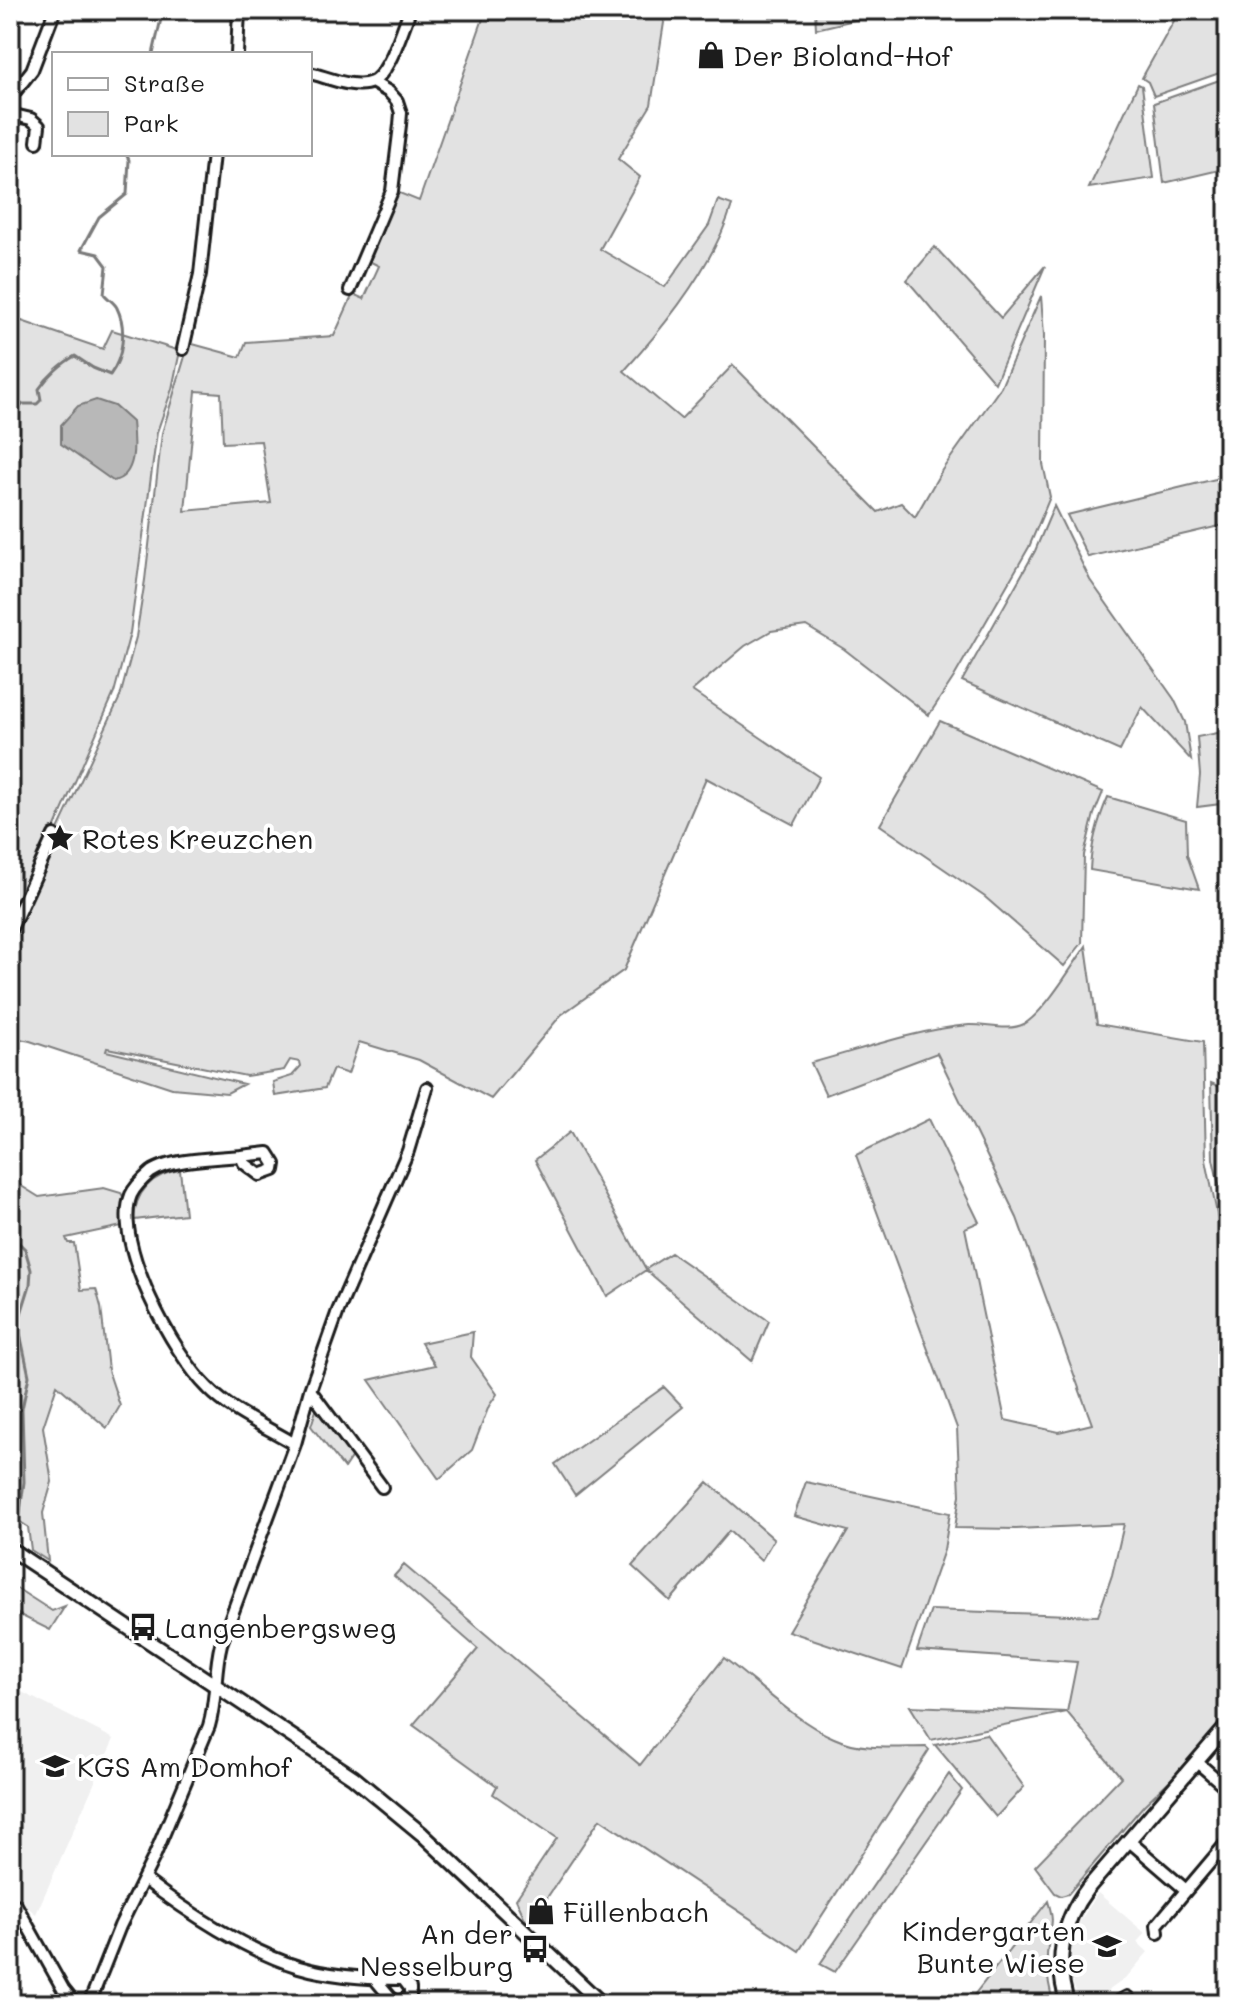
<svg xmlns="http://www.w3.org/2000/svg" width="1238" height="2014" viewBox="0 0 1238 2014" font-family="Mali,sans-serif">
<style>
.built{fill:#f0f0f0}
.green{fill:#e2e2e2;stroke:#7f7f7f;stroke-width:2;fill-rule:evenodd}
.water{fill:#b8b8b8;stroke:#7a7a7a;stroke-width:2}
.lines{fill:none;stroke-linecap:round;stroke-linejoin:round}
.stream{stroke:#7a7a7a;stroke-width:3}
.minor-casing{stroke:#1c1c1c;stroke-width:16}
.tertiary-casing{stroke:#1c1c1c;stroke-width:18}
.minor{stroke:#fff;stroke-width:10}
.tertiary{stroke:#fff;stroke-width:12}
.labels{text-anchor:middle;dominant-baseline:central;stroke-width:8;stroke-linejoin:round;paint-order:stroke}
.poi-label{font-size:28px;fill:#1c1c1c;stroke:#fff;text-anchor:start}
</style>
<rect width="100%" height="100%" fill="#fff"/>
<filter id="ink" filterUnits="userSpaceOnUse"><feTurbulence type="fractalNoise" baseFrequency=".0125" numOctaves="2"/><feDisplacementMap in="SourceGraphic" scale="16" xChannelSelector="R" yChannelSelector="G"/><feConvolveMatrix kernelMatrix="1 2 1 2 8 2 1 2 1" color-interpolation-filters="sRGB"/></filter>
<g filter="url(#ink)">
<path class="built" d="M 10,1686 L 114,1739 L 36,1914 L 22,1903 L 10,1882 Z
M 1098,1893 L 1145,1933 L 1137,1942 L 1148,1952 L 1125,1979 L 1089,2004 L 1079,2004 L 1072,1980 L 1071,1951 L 1080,1921 Z"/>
<path class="green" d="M 486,10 L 666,10 L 651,105 L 618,159 L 640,177 L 600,249 L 665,287 L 709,225 L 718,200 L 732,205 C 714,265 666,325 624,371 L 681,419 L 733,365 L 878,512 L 901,503 L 915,517 L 942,470 L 1001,387 L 1041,296 L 1044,335 L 1043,464 L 1050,497 L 1029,547 L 954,677 L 929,715 L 844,649 L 806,626 L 771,631 L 745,646 L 692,691 L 819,777 L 794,825 L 706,778 L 624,970 L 561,1015 L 491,1099 L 419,1060 L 359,1042 L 348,1074 L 333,1069 L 325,1088 L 275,1096 L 273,1082 L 292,1076 L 301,1066 L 300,1062 L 290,1060 L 284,1070 L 246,1076 L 107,1048 L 106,1051 L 244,1084 L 227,1093 L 172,1088 L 30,1041 L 10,1037 L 10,940 L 15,921 L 120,697 L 136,637 L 145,580 L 162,433 L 189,343 L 240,357 L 246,342 L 334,336 L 353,294 L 364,299 L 379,266 L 367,260 L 397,192 L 419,201 ZM 196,391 L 221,393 L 223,443 L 261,441 L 271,503 L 185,511 Z
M 815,10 L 897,10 L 816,29 Z
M 1180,10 L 1228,10 L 1228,70 L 1154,96 L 1148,82 L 1142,78 Z
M 1228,77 L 1228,168 L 1164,183 L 1154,103 Z
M 1138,84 L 1142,86 L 1154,178 L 1089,188 Z
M 935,247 L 1001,318 L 1045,266 L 995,383 L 907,280 Z
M 10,317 L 103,349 L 112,330 L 180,351 L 172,389 L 157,432 L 130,633 L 114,693 L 44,852 L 10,918 Z
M 1228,476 L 1228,524 L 1088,557 L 1067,515 Z
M 1054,506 L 1090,580 L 1174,699 L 1185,722 L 1191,760 L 1142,707 L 1120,751 L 962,681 L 1035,551 Z
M 940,721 L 1103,792 L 1094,814 L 1084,855 L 1082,943 L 1064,966 L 985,897 L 880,825 Z
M 1228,731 L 1228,803 L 1197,807 L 1200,775 L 1197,737 Z
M 1108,797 L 1186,820 L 1187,855 L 1199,889 L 1090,870 C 1091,845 1098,820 1108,797 Z
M 1086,946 L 1097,1024 L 1203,1042 L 1206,1160 L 1228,1268 L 1228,1586 L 1226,1590 L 1228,1592 L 1228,1717 L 1188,1763 L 1144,1805 L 1068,1894 L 1061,1896 L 1055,1893 L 1035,1866 L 1121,1777 L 1067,1712 L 931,1740 L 910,1706 L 1067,1712 L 1077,1662 L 917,1651 L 931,1610 L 1098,1616 L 1112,1575 L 1124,1524 L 1016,1529 L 955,1528 L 960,1495 L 957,1428 L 856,1155 L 929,1119 L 979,1222 L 965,1228 L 1005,1420 L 1059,1432 L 1092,1424 L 1017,1218 L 937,1053 L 826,1095 L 811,1063 C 863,1049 915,1030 969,1025 C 986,1024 1008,1032 1024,1024 C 1043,1014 1073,965 1086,946 Z
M 1211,1083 L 1228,1090 L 1228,1225 L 1213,1159 Z
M 570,1132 L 646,1269 L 671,1253 L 769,1321 L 752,1361 L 646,1270 L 607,1296 L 535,1160 Z
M 180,1170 L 185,1214 L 134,1220 C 135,1192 152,1174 180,1170 Z
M 10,1179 L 39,1197 L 104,1188 L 121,1193 L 124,1198 L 122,1226 L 66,1238 L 68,1243 L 74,1243 L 81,1290 L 96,1289 L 101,1307 L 108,1370 L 120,1406 L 107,1428 L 57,1385 L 43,1427 L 52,1482 L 43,1513 L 48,1561 L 31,1550 L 28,1527 L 10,1515 L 10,1382 L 13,1349 L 10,1340 Z
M 473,1332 L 471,1357 L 497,1394 L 489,1406 L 472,1450 L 439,1479 L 369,1380 L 435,1365 L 421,1343 Z
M 664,1387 L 683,1407 L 575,1495 L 555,1464 Z
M 317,1407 L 352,1456 L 344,1468 L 311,1426 Z
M 708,1482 L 774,1539 L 761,1561 L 729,1531 L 670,1601 L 632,1566 Z
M 806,1482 L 950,1513 L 944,1550 L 902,1669 L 788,1631 L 848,1531 L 794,1516 Z
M 404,1565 L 640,1765 L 724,1658 C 756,1682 798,1723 834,1738 C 862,1751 896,1747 926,1747 L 929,1750 L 799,1951 L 600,1819 L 528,1926 L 516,1899 L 557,1838 L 493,1794 L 497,1786 L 413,1725 L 478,1649 L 394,1576 Z
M 10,1584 L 52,1611 L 65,1606 L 50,1630 L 16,1613 L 10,1621 Z
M 986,1734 L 1024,1787 L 996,1817 L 935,1745 Z
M 949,1774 L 962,1790 L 835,1972 L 820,1964 Z
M 1048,1901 C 1055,1924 1051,1923 1048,1946 C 1045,1965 1048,1985 1054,2004 L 967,2004 Z"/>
<path class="water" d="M 96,400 L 114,406 L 132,422 C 134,442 138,476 113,481 L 61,444 L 61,425 L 78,406 Z"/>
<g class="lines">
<path class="stream" d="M 153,54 L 163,10
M 10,417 L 23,404 L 37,404 L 41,400 L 39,389 C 48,376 62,363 75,356 L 93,368 L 110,375 C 123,358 127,328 117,308 C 115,303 108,299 104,294 L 107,266 L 98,254 L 81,250 L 99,217 L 127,194 L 129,160 L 126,154
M 10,1234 L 25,1249 L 31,1270 L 30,1285 L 20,1317 L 20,1333 L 29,1376 L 22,1409 L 24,1482 L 18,1526
M 10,1595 L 12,1579"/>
<defs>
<path id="minor" d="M 237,54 L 239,10
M 310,73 C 327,77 355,90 372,82 C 389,74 403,28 410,10
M 10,98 L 32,70 L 55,10
M 10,114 L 31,119 L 39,126 L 37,142
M 350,290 L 392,191 L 400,125 L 401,113 L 397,101 L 389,92 L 372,82
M 183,349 L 200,274 L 213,154
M 10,931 L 54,835
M 241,1156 L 268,1153 L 275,1164 L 274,1170 L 260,1175 L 244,1163 L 241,1156 C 218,1158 170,1159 151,1172 C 144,1178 135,1186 131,1195 C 112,1242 174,1355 208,1388 C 231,1412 267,1427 295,1444
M 310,1390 L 382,1487
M 1197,1762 L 1228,1789
M 1128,1840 L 1186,1890
M 144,1879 C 187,1912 247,1951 299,1967 C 333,1977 368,1979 403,1979 L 410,1988 L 410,1997 L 398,2002 L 391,1998 L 375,1979
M 16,1905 L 63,1989 L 75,2004
M 1158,1933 L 1157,1925 L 1228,1841
M 89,2004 L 120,1926 L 154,1857 L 209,1726 C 217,1699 214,1671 221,1644 L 295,1444 L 310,1390 L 338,1311 L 408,1151 L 427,1088
M 1114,2004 L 1127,1997 L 1133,2004"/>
<path id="tertiary" d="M 10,1549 L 353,1777 L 422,1834 L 602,2004
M 1068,2004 C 1054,1964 1062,1922 1087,1889 L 1228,1725"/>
</defs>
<use href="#minor" class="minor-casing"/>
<use href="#tertiary" class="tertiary-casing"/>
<use href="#minor" class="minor"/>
<use href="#tertiary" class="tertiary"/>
</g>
</g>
<defs>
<symbol id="shop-bare" viewBox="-9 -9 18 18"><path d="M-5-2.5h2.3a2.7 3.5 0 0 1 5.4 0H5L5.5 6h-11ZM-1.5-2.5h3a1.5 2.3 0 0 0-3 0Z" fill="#1c1c1c" stroke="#fff" stroke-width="2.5" paint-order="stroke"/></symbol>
<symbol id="sight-bare" viewBox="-9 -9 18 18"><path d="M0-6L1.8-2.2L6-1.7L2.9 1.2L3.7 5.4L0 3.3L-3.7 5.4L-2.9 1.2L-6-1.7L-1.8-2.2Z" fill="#1c1c1c" stroke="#fff" stroke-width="2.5" paint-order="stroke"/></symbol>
<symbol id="bus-bare" viewBox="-9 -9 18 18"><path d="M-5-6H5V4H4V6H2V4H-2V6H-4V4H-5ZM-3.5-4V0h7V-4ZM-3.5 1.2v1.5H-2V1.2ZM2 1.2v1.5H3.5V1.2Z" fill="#1c1c1c" stroke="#fff" stroke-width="2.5" paint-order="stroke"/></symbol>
<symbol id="school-bare" viewBox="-9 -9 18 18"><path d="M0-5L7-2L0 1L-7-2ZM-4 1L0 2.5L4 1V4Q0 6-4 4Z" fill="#1c1c1c" stroke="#fff" stroke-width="2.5" paint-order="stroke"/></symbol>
</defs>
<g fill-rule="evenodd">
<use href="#shop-bare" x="691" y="35" width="40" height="40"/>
<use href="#sight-bare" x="40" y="818" width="40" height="40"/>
<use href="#bus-bare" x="123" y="1607" width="40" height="40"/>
<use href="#school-bare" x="35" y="1746" width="40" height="40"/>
<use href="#shop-bare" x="521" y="1891" width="40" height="40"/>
<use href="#school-bare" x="1087" y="1926" width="40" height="40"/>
<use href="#bus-bare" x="515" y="1929" width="40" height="40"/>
</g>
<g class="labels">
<g class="poi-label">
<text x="733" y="55">Der Bioland-Hof</text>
<text x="82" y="838">Rotes Kreuzchen</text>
<text x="165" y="1627">Langenbergsweg</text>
<text x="77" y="1766">KGS Am Domhof</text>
<text x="563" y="1911">Füllenbach</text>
<text x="1085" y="1930" text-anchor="end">Kindergarten<tspan x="1085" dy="32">Bunte Wiese</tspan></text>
<text x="513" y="1933" text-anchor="end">An der<tspan x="513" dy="32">Nesselburg</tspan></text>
</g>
</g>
<rect width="1238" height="2014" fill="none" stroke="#fff" stroke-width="40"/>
<rect x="20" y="20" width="1198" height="1974" fill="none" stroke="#1c1c1c" stroke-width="3" filter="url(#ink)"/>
<rect x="52" y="52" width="260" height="104" fill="#ffffff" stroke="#a4a4a4" stroke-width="2"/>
<rect x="68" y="78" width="40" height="12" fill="#ffffff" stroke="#a4a4a4" stroke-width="2"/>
<text x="124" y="92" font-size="24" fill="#1c1c1c">Straße</text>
<rect x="68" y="112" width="40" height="24" fill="#e2e2e2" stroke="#a4a4a4" stroke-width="2"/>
<text x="124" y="132" font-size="24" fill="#1c1c1c">Park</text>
</svg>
